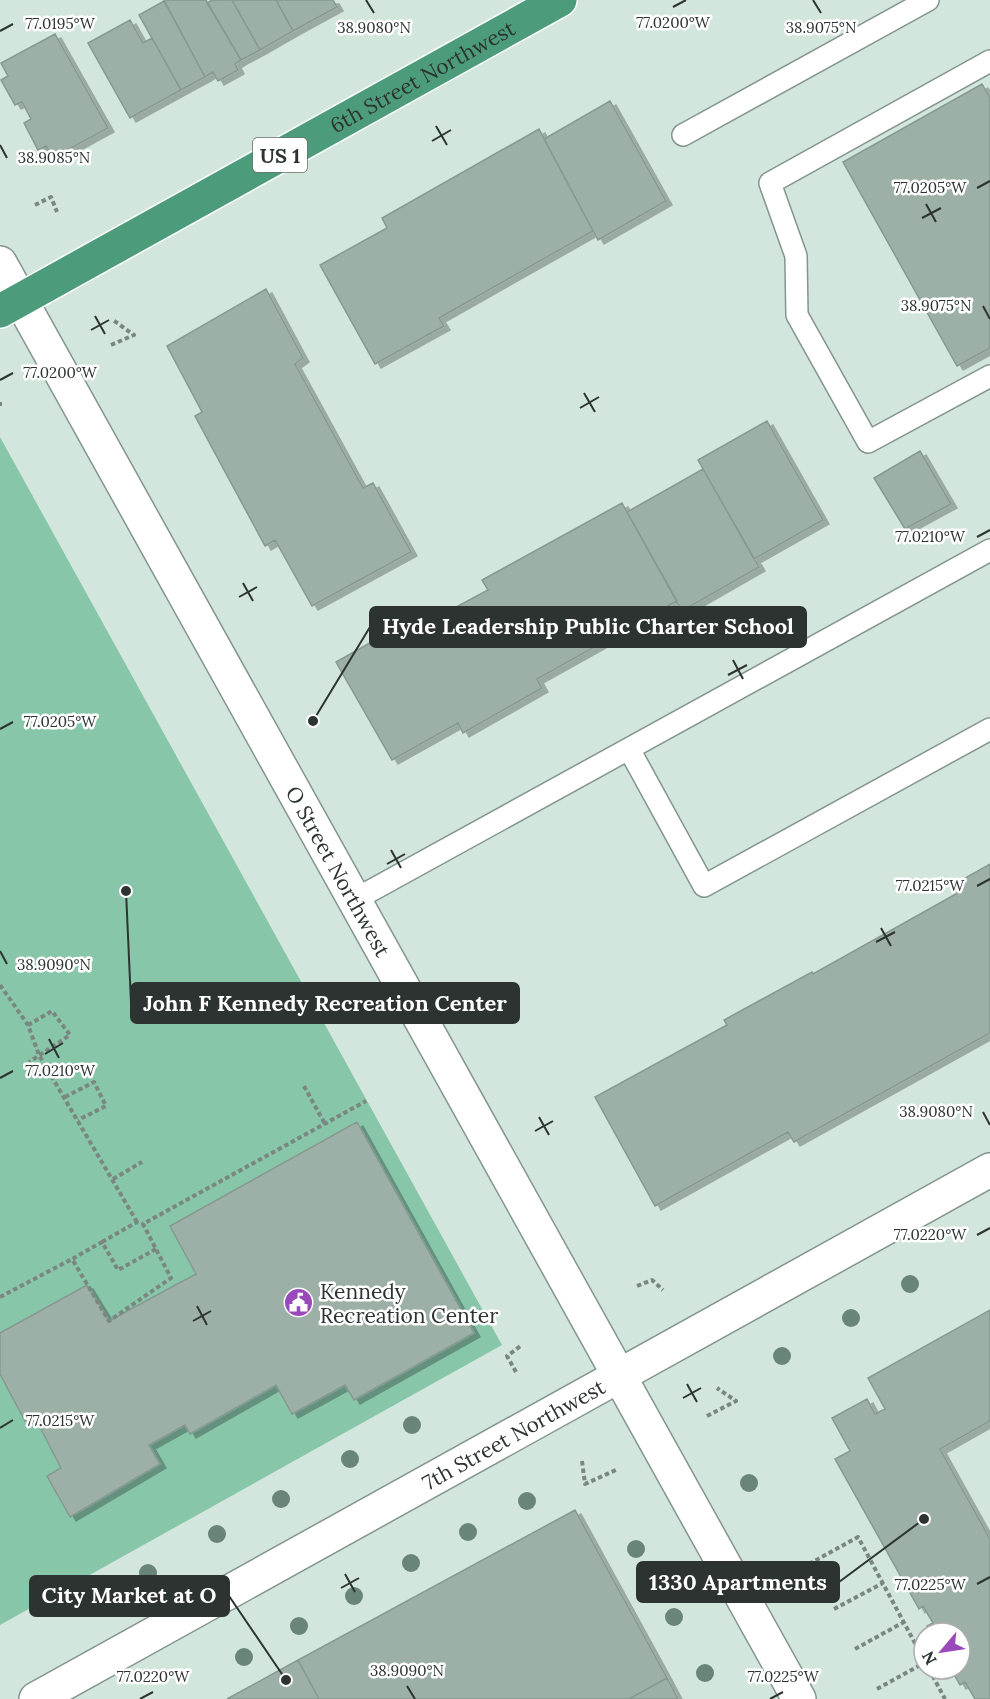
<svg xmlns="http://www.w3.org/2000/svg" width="990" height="1699" viewBox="0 0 990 1699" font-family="Lora,serif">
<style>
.green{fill:#88c6aa}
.building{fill:#9db0a7;stroke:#869990;stroke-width:1.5;filter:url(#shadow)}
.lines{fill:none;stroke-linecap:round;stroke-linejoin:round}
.lane-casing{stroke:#83958c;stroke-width:24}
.secondary-casing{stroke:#83958c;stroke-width:36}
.highway-casing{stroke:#fff;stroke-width:36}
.path{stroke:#7a8781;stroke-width:4;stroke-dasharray:4.5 3;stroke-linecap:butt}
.lane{stroke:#fff;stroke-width:21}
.secondary{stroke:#fff;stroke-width:33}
.highway{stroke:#4c9c7c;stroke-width:33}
.tree{fill:#698478}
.ticks{fill:none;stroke:#2c3330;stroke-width:2}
.labels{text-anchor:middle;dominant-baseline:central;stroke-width:5;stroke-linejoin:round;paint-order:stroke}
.shield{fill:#fff;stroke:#6b706e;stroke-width:1.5}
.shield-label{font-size:20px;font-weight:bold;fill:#2c3330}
.street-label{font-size:21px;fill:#2c3330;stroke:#fff}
.poi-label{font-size:21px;fill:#2c3330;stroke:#fff;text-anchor:start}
.ticks-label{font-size:15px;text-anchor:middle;fill:#2c3330;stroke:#fff;stroke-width:5;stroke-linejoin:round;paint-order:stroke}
.leader{fill:none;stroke:#2c3330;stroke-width:2}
.callout-dot{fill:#2c3330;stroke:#fff;stroke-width:2}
.callout{fill:#2c3330;stroke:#2c3330;stroke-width:2}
.callout-label{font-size:22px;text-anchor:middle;font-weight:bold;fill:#fff}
</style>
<defs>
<filter id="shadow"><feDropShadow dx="6" dy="4" stdDeviation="0" flood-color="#0004"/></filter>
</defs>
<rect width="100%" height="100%" fill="#d2e6dd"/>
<path class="green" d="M 0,437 L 502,1345 L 0,1625 Z"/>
<path class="building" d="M 164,0 L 206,0 L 241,60 L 235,64 L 238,70 L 218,81 L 213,72 L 205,77 Z
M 212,0 L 232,0 L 260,50 L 241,60 L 207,3 Z
M 232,0 L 276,0 L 293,31 L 260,50 Z
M 276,0 L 333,0 L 337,7 L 293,31 Z
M 164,1 L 205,77 L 181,90 L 139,15 Z
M 130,20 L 143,43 L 152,38 L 181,90 L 130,118 L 88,43 Z
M 55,34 L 108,128 L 53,158 L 46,146 L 38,150 L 24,123 L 31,119 L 22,102 L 15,105 L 1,80 L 8,76 L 1,63 Z
M 982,84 L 990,98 L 990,348 L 957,366 L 843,162 Z
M 610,101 L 666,201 L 598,240 L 544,139 Z
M 539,129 L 593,231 L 439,318 L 444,326 L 375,364 L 320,265 L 387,228 L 382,218 Z
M 266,289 L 303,358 L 295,364 L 363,488 L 373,483 L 411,552 L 312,606 L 275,540 L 265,546 L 195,416 L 202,412 L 167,346 Z
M 767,421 L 823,520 L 754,559 L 698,460 Z
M 920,451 L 951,504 L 905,529 L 874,478 Z
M 703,469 L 759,567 L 682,611 L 627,512 Z
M 622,503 L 677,601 L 537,679 L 542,688 L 463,733 L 458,723 L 392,760 L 336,662 L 405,623 L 410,632 L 488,590 L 482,580 Z
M 990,864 L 990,1033 L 794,1142 L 788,1132 L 655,1206 L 595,1097 L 727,1025 L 724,1020 L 812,972 L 813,974 L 956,894 L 951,886 Z
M 357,1122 L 474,1333 L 354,1400 L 345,1385 L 292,1414 L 276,1385 L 190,1434 L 185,1425 L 149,1445 L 160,1464 L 70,1517 L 47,1476 L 61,1468 L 33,1414 L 25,1421 L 0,1374 L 0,1333 L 87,1285 L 109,1321 L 196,1274 L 170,1226 Z
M 990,1310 L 990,1421 L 940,1449 L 990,1539 L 990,1699 L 975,1699 L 965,1682 L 960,1685 L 951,1669 L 960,1669 L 960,1633 L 931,1633 L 927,1626 L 933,1623 L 923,1606 L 919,1609 L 835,1459 L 850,1451 L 832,1418 L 867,1399 L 875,1414 L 885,1409 L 868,1378 Z
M 575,1510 L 667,1678 L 629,1699 L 319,1699 L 298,1660 Z
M 298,1660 L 319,1699 L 227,1699 Z
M 667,1678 L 678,1699 L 629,1699 Z"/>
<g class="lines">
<defs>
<path id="lane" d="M 990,61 L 770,183 L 796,256 L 797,315 L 868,442 L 990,376
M 683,135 L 928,0
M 629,749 L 704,886 L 990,729
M 354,900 L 990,550"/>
<g id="secondary">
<path id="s1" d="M 0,263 L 799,1699"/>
<path id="s2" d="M 36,1699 L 990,1170"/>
</g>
<g id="highway">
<path id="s3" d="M 0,311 L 560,0"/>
</g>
</defs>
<use href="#lane" class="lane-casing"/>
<use href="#secondary" class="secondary-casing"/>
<use href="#highway" class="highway-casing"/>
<path class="path" d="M 35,205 L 51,197 L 57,212
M 111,345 L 134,335 L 113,320
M 0,404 L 2,404
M 0,985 L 28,1025 L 39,1055 L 137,1222
M 28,1025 L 52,1011 L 70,1035 L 29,1062
M 304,1086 L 325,1124
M 65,1097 L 94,1082 L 106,1106 L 78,1120
M 113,1179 L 142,1162
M 102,1242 L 137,1222 L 143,1224
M 156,1249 L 118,1270 L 102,1242 L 72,1259 L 109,1321 L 171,1278 L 143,1224 L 366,1101
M 637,1286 L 652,1280 L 663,1290
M 0,1297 L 72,1259
M 516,1372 L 507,1356 L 522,1345
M 707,1416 L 736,1401 L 717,1388
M 582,1461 L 585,1484 L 618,1469
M 809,1564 L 858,1537 L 924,1660
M 834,1609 L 883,1583
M 855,1649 L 904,1622
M 929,1669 L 945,1699
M 877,1689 L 924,1663"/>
<use href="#lane" class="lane"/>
<use href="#secondary" class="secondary"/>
<use href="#highway" class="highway"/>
</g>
<g class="tree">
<circle cx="910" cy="1284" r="9"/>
<circle cx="851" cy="1318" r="9"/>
<circle cx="782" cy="1356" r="9"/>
<circle cx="412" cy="1425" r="9"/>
<circle cx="350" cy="1459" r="9"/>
<circle cx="749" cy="1483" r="9"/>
<circle cx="281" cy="1499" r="9"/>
<circle cx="527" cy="1501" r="9"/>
<circle cx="468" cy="1532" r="9"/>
<circle cx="217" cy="1534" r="9"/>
<circle cx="636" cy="1549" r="9"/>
<circle cx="411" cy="1563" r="9"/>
<circle cx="148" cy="1573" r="9"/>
<circle cx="354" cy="1596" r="9"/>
<circle cx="674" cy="1617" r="9"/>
<circle cx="299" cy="1626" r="9"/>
<circle cx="244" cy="1657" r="9"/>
<circle cx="705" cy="1673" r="9"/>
</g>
<path class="ticks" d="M 366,0 L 374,13M 813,0 L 821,13M 673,7 L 686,0M 0,31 L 13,24M 436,126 L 447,145M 432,141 L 451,130M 0,145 L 7,158M 977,188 L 990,181M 926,204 L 936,222M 922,218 L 941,208M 983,306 L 990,319M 95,316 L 105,334M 91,330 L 109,320M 0,380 L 13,373M 584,393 L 595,412M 580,408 L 599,397M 977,537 L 990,530M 243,583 L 253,601M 239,597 L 257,587M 733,660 L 743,679M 728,675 L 747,665M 0,729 L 13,722M 391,850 L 401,868M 387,864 L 405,854M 977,886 L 990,879M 881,928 L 891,946M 876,942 L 895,932M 0,951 L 7,964M 49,1039 L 59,1058M 45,1054 L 63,1043M 0,1078 L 13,1071M 983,1112 L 990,1125M 539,1117 L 549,1135M 535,1131 L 553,1121M 977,1235 L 990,1228M 197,1306 L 207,1325M 193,1321 L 211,1311M 687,1384 L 697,1402M 683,1398 L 701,1388M 0,1428 L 13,1420M 345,1574 L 355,1592M 977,1584 L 990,1577M 341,1588 L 359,1578M 407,1686 L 415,1699M 140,1699 L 153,1692M 770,1699 L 783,1692"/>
<defs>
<symbol id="civic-disc" viewBox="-11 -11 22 22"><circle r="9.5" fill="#9949b9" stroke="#fff"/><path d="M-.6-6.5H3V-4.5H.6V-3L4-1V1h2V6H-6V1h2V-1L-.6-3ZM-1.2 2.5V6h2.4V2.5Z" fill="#fff"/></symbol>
</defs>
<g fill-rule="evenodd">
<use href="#civic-disc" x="282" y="1286" width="33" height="33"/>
</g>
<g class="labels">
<rect class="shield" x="253" y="138" width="54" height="34" rx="4.5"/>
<g class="shield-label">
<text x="280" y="155">US 1</text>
</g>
<g class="street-label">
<text stroke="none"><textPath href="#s3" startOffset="483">6th Street Northwest</textPath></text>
<text stroke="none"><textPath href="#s1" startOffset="696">O Street Northwest</textPath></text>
<text stroke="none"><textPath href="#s2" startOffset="546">7th Street Northwest</textPath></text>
</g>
<g class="poi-label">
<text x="320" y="1291">Kennedy<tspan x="320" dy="24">Recreation Center</tspan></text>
</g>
</g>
<g class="ticks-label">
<text x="673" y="28">77.0200°W</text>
<text x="60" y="29">77.0195°W</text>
<text x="374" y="33">38.9080°N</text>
<text x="821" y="33">38.9075°N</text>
<text x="54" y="163">38.9085°N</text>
<text x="930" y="193">77.0205°W</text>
<text x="936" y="311">38.9075°N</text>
<text x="60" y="378">77.0200°W</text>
<text x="930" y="542">77.0210°W</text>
<text x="60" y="727">77.0205°W</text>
<text x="930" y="891">77.0215°W</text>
<text x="54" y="970">38.9090°N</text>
<text x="60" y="1076">77.0210°W</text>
<text x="936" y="1117">38.9080°N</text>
<text x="930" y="1240">77.0220°W</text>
<text x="60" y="1426">77.0215°W</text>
<text x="930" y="1590">77.0225°W</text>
<text x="407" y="1676">38.9090°N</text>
<text x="153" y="1682">77.0220°W</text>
<text x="783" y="1682">77.0225°W</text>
</g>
<path class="leader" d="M313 721L370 627M126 891L131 1003M924 1519L839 1582M286 1680L229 1596"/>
<g class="callout-dot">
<circle cx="313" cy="721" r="6"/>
<circle cx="126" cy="891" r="6"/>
<circle cx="924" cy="1519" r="6"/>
<circle cx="286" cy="1680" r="6"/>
</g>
<g class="callout">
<rect x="370" y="607" width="436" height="40" rx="6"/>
<rect x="131" y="983" width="388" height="40" rx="6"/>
<rect x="637" y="1562" width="202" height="40" rx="6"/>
<rect x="30" y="1576" width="199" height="40" rx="6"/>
</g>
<g class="callout-label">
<text x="588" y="634">Hyde Leadership Public Charter School</text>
<text x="325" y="1011">John F Kennedy Recreation Center</text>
<text x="738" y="1590">1330 Apartments</text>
<text x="129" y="1603">City Market at O</text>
</g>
<g transform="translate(942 1651) rotate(241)"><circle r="28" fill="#ffffff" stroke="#abadac" stroke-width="1.5"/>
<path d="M0-4.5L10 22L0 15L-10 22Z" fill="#9949b9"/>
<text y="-9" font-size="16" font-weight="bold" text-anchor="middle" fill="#2c3330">N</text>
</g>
</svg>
